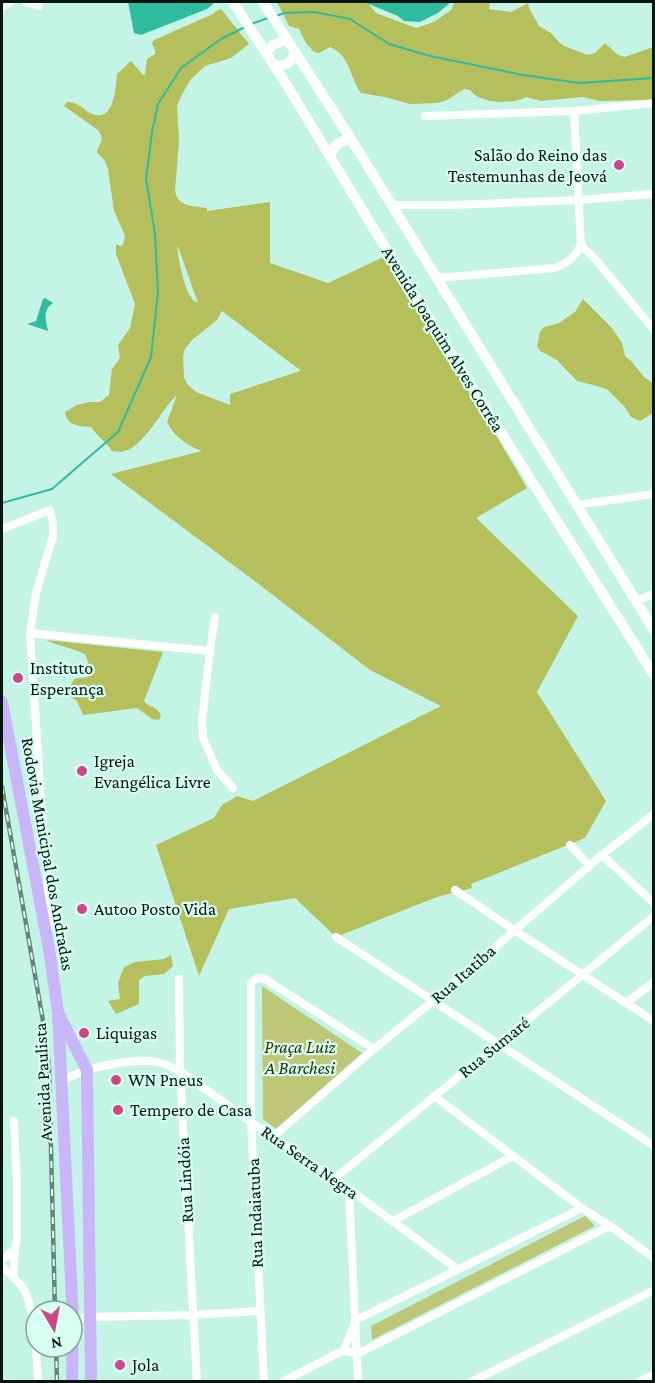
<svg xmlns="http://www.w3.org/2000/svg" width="655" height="1383" viewBox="0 0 655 1383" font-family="'Crimson Pro',serif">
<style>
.green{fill:#bec777}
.forest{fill:#b5bf5c;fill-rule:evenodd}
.water{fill:#2fbc9e}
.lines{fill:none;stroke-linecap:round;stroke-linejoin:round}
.stream{stroke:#2fbc9e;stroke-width:2}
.minor{stroke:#fff;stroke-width:8}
.secondary{stroke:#fff;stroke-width:10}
.primary{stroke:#c8b6f9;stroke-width:12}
.rail-casing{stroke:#66867c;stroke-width:4.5}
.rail{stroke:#d9fff3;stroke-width:2;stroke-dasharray:7;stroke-linecap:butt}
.poi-dot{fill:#cd4687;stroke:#d9fff3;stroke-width:2}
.labels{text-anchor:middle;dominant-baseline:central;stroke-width:4.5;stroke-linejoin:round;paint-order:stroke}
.poi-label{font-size:18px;fill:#051611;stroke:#d9fff3;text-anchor:start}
.street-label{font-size:18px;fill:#051611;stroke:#d9fff3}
.park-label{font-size:18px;font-style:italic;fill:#2d3105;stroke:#d9fff3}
</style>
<rect width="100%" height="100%" fill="#c4f4e5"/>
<path class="green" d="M 262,986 L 362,1053 L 276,1129 L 263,1119 Z
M 585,1216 L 595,1226 L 372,1340 L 371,1326 Z"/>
<path class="forest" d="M 277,2 L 367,2 L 376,13 L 416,28 L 434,22 L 451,10 L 455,2 L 490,2 L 489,9 L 511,12 L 528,3 L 529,8 L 539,26 L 551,33 L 559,42 L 564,46 L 588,55 L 595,53 L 605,43 L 618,55 L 625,57 L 653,47 L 653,100 L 599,101 L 583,97 L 541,101 L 526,97 C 512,105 480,104 470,90 L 464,89 L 447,100 L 437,103 L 410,104 L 384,97 L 361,93 C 349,77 351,56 330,47 L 319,53 L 314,52 L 306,43 L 299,29 L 289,26 Z
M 221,9 L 249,44 L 231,58 L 205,66 L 191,79 L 181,96 L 177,106 L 179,141 L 175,190 C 177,207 193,206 207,208 L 207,211 L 270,202 L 270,263 L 328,283 L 390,254 L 527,488 L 476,518 L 578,616 L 537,692 L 606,801 L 585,838 L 471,884 L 472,888 L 437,897 L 336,937 L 295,898 L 229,909 L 199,976 L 156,845 L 214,818 L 222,805 L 237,796 L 253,801 L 441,706 L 370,670 L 256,582 L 111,474 L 202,451 C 188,446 174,437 167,422 L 177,395 C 161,409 144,449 121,452 C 119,452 114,451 112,451 C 106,442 97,436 91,427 C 79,426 67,426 65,412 L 77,405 L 89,402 L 100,402 L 109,395 L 112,369 L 120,358 L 118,345 L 130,328 L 135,304 L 116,254 L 116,244 L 120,246 L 123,245 L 125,236 L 114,211 L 108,169 L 105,161 L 97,152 C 99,142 106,141 98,130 L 64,106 L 67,102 C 78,101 84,111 93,114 C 114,123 116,87 117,74 L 131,61 L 143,75 L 145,74 L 147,59 L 155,54 L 155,50 L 152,43 L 154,40 L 213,14 L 216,11 ZM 177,244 L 198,303 C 194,301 193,301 191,297 C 184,288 177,253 177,244 ZM 222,311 L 300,370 L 300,371 L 230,394 L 230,405 L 196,392 L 187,384 L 184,377 L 183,356 L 185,349 L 192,340 L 217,320 Z
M 583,299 L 612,328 L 622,343 L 625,356 L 631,361 L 645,378 L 653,383 L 653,413 L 640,421 L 631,417 L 624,406 L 608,390 L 597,386 L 577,381 L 557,360 L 540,351 L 537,346 L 540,332 L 544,327 L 559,323 L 575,312 Z
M 46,640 L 163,652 L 144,701 C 149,708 157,706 161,715 L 159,720 L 152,719 L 137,708 L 83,715 L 77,701 L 69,696 L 68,691 L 74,679 L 88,677 L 89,665 L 85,654 C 72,648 58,646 46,640 Z
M 171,955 L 173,966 L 164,974 L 145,976 L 139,980 L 139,1004 L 116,1014 L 108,1001 L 120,999 L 118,983 L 124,967 L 135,962 L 164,959 Z"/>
<path class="water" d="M 128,2 L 213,2 L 213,4 L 207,9 L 141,35 L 134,33 Z
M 364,2 L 451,2 L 438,13 L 420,22 L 404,21 L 398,16 Z
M 45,298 L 53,303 C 42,310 46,320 48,331 L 27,324 L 36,321 L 43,299 Z"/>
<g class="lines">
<path class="stream" d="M 276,16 L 284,13 L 314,12 L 350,19 L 389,44 L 430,56 L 523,75 L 579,83 L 654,78
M 251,24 L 268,18
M 2,503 L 52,489 L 118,432 L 151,357 L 158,292 L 155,234 L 146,179 L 152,132 L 158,104 L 181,68 L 221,39 L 245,27"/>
<path class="minor" d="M 26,2 L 39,6
M 2,7 L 11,2
M 574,111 L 581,245 L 597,261 L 654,330
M 425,116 L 574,111 L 654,103
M 391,205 L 453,205 L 579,200 L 654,194
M 437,278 L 554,268 C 567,264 574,258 581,245
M 576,505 L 654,494
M 2,529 L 50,510 L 53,524 L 53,536 L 36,593 L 30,633 L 41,800 L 49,905 L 49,927
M 635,601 L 654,594
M 215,617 L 210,651 L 202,721 L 203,738 L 217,770 L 233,788
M 30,633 L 210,651
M 570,845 L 590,866
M 602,855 L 654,903
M 455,890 L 514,930 L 654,1021
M 336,937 L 654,1146
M 179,979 L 180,1071 L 197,1382
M 626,1003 L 654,982
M 61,1082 C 82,1068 128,1059 153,1061 C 162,1062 172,1067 180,1071 L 251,1122 L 349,1189 L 457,1269
M 434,1096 L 582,1208 L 610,1226 L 654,1258
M 274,1136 L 374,1049 L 433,1001 L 602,855 L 654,814
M 334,1179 L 654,916
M 349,1189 L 358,1382
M 393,1221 L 513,1156
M 2,1260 L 15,1249 L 17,1238 L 17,1183 L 14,1121
M 2,1266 C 9,1273 20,1282 25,1291 C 32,1307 34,1327 36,1344
M 13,1277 L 15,1249
M 73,1320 L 90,1317 L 192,1315 L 259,1311
M 36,1347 L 38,1382
M 344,1350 L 357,1354 L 610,1226
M 264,1382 L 251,1122 L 251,983 L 257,978 L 265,979 L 374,1049
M 282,1382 L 344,1350 L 356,1320 L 582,1208
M 471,1382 L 654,1290
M 639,1382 L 654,1374"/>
<path class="secondary" d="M 233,2 L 283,79 L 405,280 L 654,675
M 263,2 L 351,139 L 654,630
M 266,52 L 273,45 L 287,39
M 275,65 C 285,67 293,62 295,51
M 330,154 C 335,145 341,140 351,139"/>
<path class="primary" d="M 2,702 L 49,949 L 58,1012 L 73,1320 L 72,1382
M 59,1015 L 87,1070 L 91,1382"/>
<defs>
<path id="rail" d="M 2,787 L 46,1038 L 49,1068 L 55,1311
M 56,1347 L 57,1382"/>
</defs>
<use href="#rail" class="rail-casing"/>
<use href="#rail" class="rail"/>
</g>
<g class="poi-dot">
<circle cx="619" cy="165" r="6"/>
<circle cx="18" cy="678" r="6"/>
<circle cx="82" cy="771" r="6"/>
<circle cx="82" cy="909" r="6"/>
<circle cx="84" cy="1033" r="6"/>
<circle cx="116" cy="1080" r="6"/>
<circle cx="118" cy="1110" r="6"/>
<circle cx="120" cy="1365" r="6"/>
</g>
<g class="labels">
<g class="poi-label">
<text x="607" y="155" text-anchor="end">Salão do Reino das<tspan x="607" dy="21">Testemunhas de Jeová</tspan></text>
<text x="30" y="668">Instituto<tspan x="30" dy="21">Esperança</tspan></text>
<text x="94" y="761">Igreja<tspan x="94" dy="21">Evangélica Livre</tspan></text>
<text x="94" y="909">Autoo Posto Vida</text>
<text x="96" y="1033">Liquigas</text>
<text x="128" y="1080">WN Pneus</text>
<text x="130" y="1110">Tempero de Casa</text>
<text x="132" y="1365">Jola</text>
</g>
<g class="street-label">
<text transform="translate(443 339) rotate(58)">Avenida Joaquim Alves Corrêa</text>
<text transform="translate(48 854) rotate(80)">Rodovia Municipal dos Andradas</text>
<text transform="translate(463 974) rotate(-41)">Rua Itatiba</text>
<text transform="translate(494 1047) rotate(-39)">Rua Sumaré</text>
<text transform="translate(43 1082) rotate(-93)">Avenida Paulista</text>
<text transform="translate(310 1162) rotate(35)">Rua Serra Negra</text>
<text transform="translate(185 1180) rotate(-93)">Rua Lindóia</text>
<text transform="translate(255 1213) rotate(-92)">Rua Indaiatuba</text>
</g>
<g class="park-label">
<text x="300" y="1047">Praça Luiz<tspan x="300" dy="21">A Barchesi</tspan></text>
</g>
</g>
<rect width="655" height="1383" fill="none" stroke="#051611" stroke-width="6"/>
<g transform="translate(54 1329) rotate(170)"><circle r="28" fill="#d9fff3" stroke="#84a299" stroke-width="1.5"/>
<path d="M0-4.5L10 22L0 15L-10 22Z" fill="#cd4687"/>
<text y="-9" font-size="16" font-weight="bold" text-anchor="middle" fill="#051611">N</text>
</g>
</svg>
